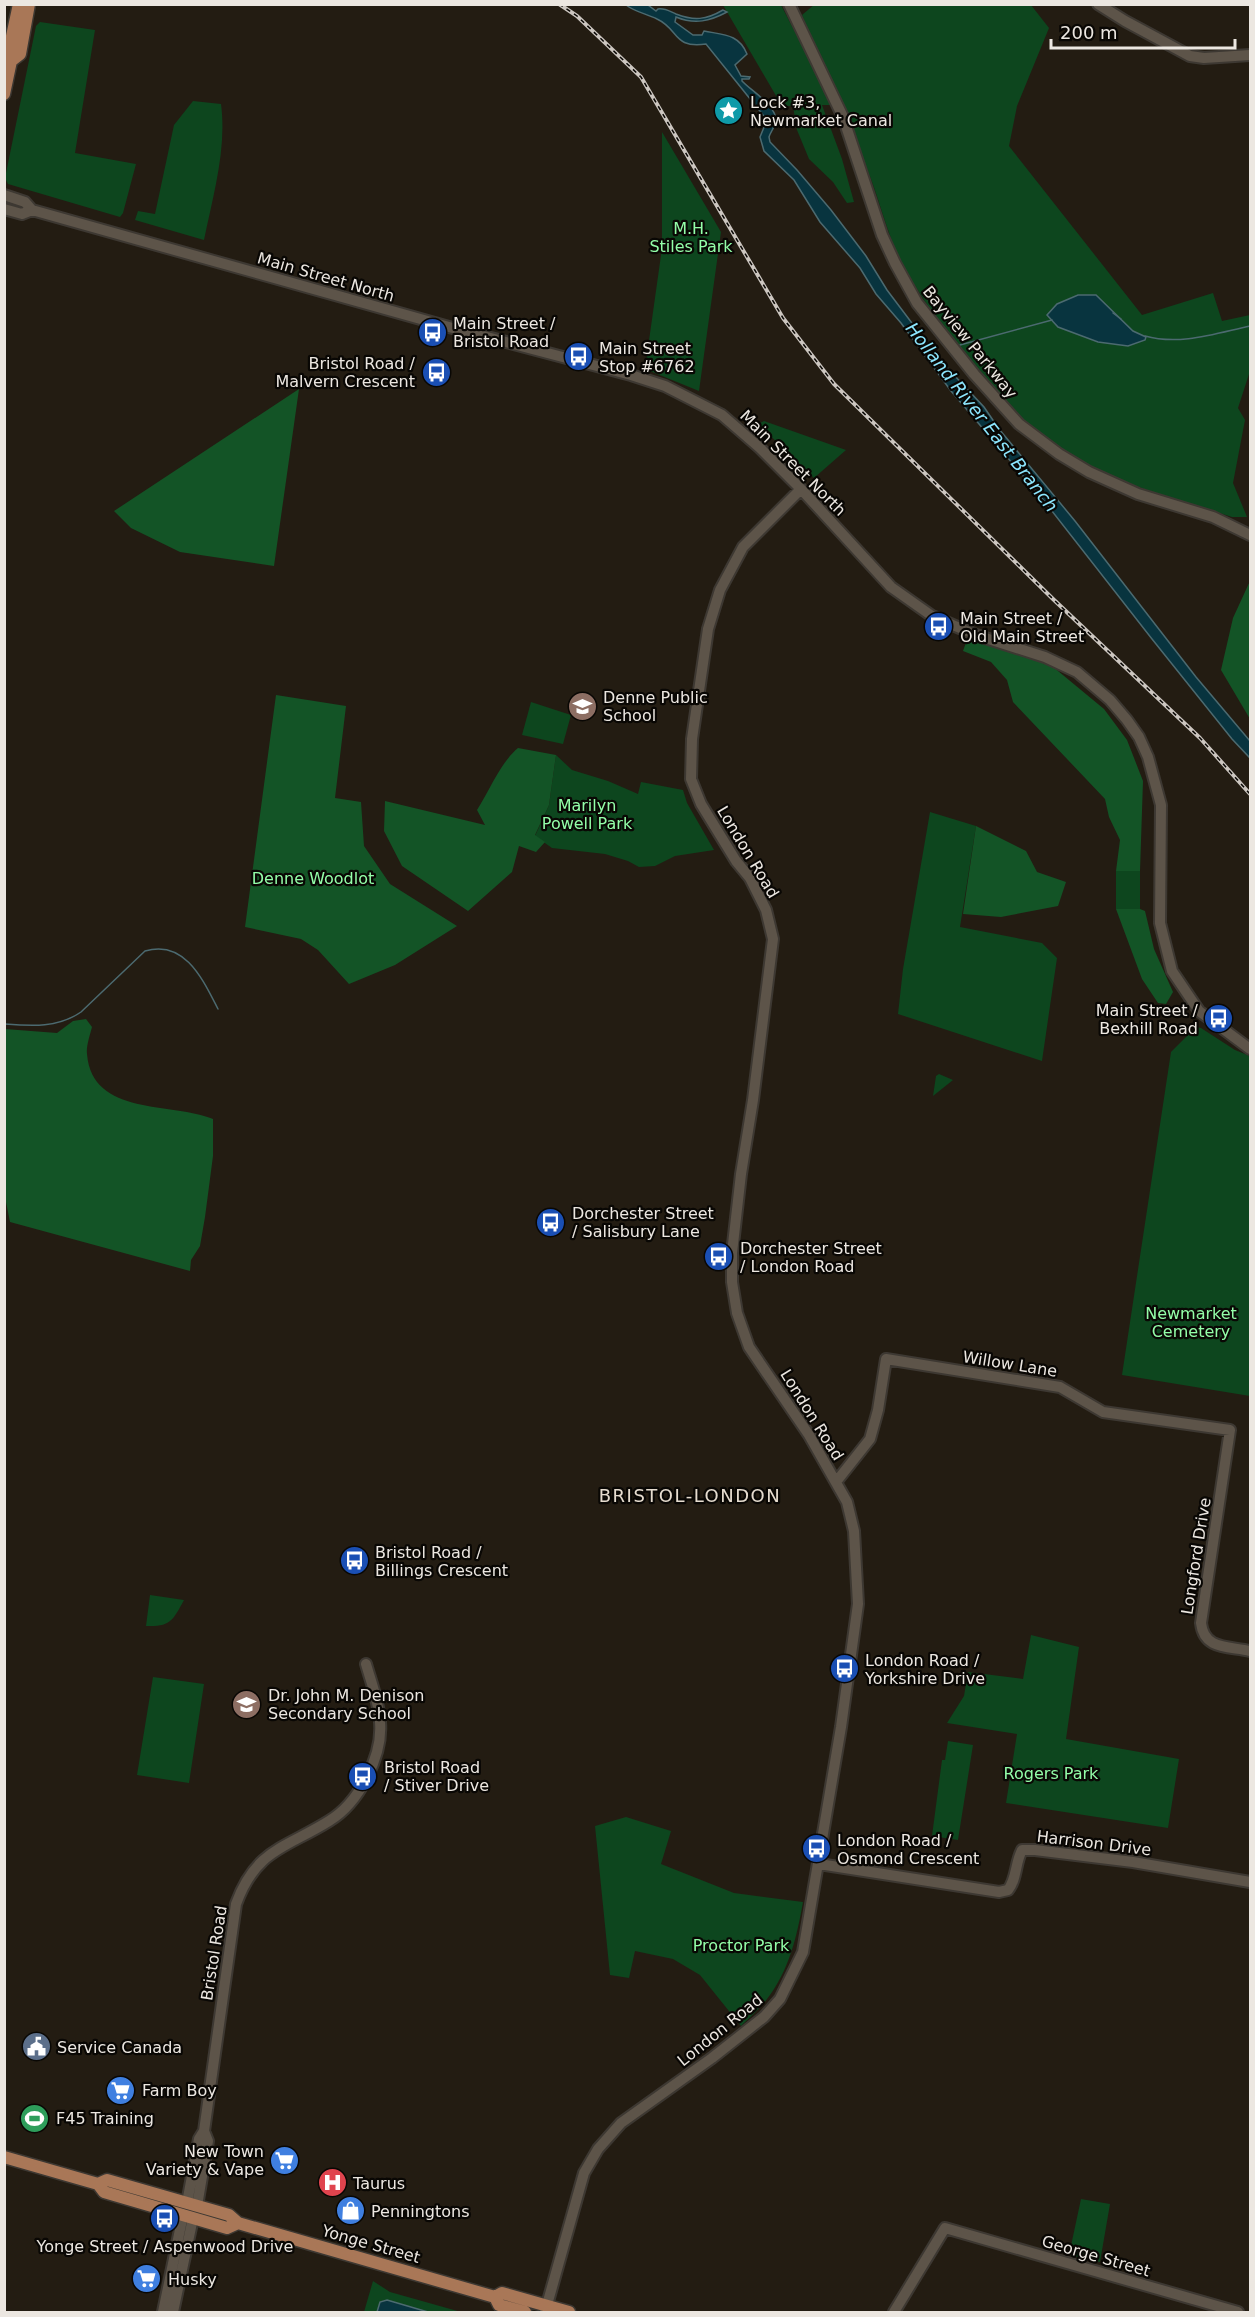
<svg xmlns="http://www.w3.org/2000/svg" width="1255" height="2317" viewBox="0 0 1255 2317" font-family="'DejaVu Sans',sans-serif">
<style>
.green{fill:#0d461e}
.forest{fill:#135426}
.water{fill:#08343f;stroke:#4c6a70;stroke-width:1.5}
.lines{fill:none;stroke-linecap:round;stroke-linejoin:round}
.stream{stroke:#4c6a70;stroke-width:1.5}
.secondary-casing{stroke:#3d3832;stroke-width:14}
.primary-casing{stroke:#3d3832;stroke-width:15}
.secondary{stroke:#5d5449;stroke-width:10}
.primary{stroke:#a97757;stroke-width:12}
.rail-casing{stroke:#ccc6c0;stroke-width:4}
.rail{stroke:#090704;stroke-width:1.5;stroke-dasharray:4.5;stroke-linecap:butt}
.labels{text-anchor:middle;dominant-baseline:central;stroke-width:4.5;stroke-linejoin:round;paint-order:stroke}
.poi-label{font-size:16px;fill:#ece7e1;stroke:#090704;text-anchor:start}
.park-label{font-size:16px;fill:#93fea8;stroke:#090704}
.street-label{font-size:16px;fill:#ece7e1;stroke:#090704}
.water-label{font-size:18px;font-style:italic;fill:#8ce6fe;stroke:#090704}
.neighbourhood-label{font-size:18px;letter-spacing:1.5px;fill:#e6dccf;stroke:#090704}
</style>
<rect width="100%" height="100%" fill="#231c12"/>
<path class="green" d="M 815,4 L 1031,5 L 1049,28 L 1017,106 L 1009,146 L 1142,315 L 1213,293 L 1222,321 L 1250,315 L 1250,371 L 1238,408 L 1245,420 L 1233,483 L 1247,517 L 1232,517 C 1174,498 1112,483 1060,449 C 1003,412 934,323 902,263 C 888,237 880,202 869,174 C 849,120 824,68 802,15 Z
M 723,5 L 781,5 L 833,105 L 822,105 L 842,159 L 854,202 L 847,203 L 833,182 L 809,159 L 797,130 L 793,106 L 782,106 Z
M 40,22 L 95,30 L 75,153 L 136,164 L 123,213 L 120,217 L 8,184 L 5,178 L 36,26 Z
M 193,101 L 221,104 C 227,149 213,196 204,240 L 135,220 L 138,211 L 155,214 L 174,125 Z
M 662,132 L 721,232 L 699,391 L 645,369 L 662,248 Z
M 764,421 L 846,450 L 814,478 L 758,424 Z
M 531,702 L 571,715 L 563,744 L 522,735 Z
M 556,755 L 572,770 L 608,781 L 638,794 L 641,782 L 683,790 L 687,803 L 714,850 L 675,856 L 655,866 L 639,867 L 628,861 L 605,854 L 552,848 L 535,836 L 549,805 Z
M 930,812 L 976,826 L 960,927 L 1042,943 L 1057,958 L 1042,1061 L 898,1014 L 903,969 Z
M 1116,871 L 1140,871 L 1140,909 L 1116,909 Z
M 1196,1027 L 1201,1028 L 1235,1050 L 1250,1056 L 1250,1396 L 1122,1375 L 1171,1052 Z
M 939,1074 L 953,1080 L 933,1096 L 936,1076 Z
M 150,1595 L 184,1600 C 173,1620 171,1627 146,1626 Z
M 1031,1635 L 1079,1647 L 1066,1739 L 1179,1759 L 1168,1828 L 1006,1803 L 1017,1734 L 947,1723 L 964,1696 L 968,1672 L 1023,1679 Z
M 153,1677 L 204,1684 L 189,1783 L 137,1775 Z
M 948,1741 L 973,1745 L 958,1840 L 932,1836 L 942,1760 L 945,1760 Z
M 626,1817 L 671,1831 L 661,1864 L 734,1893 L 803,1902 C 797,1936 789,1971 767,1999 C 760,2008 750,2017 741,2026 L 700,1975 L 673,1959 L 635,1951 L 629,1978 L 610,1975 L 595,1826 Z
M 1081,2199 L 1110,2204 L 1100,2262 L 1069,2255 Z
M 373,2281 L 390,2292 L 461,2312 L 364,2312 Z"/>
<path class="forest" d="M 299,389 L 274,566 L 180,552 L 131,528 L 114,511 Z
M 1250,581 L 1250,719 L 1221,670 L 1233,618 Z
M 968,637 L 1052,666 L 1104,709 L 1127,740 L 1143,781 L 1140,871 L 1116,871 L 1120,840 L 1109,817 L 1105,799 L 1013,702 L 1007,680 L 991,662 L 963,651 Z
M 276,695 L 346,706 L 335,798 L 361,802 L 364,846 L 390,884 L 457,926 L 395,965 L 349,984 L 318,950 L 301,939 L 245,927 Z
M 518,748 L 556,755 L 549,805 L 535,835 L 545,842 L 536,852 L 519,846 L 512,872 L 468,911 L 402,866 L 384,831 L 385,801 L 485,825 L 477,810 C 490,790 500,763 518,748 Z
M 976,826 L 1026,851 L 1037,872 L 1066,882 L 1058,906 L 1001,917 L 963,914 Z
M 1116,909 L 1140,909 L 1145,911 L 1154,949 L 1173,992 L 1166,1004 L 1158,1003 L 1142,979 Z
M 86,1019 L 92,1027 C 90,1035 86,1046 87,1054 C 92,1117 173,1102 213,1119 L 213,1156 L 205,1217 L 200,1246 L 191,1260 L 190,1271 L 10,1222 L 4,1192 L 5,1029 L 57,1033 L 73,1021 Z"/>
<path class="water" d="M 626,5 L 657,5 L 648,5 L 656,11 L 658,9 C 665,8 669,11 676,14 C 694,21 706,20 723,10 L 727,12 C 710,21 695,25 676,17 L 675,22 L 693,35 L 702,35 L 704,31 C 724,35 739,34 747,54 L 735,65 L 741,76 L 750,77 L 749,79 L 742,79 L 742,81 C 751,91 781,108 775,124 C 774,128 770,133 769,137 L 770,142 L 797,170 L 831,210 L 866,256 L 887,290 L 939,359 L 984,407 L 999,429 L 1075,521 L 1196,677 L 1250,741 L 1250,758 L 1232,739 L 1152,639 L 1041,497 L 951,391 L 901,323 L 876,294 L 860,268 L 820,222 L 794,180 L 764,151 L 760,137 L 767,120 L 706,44 C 673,49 679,29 657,19 C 647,14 635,12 626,5 Z
M 1078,295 L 1096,295 L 1133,331 L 1146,337 L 1145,340 L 1128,346 L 1098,342 L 1058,327 L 1047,315 L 1057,304 Z
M 387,2300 L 428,2312 L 377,2312 L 380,2302 Z"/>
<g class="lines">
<path class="stream" d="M 1113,313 L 1121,319
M 1145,336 C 1180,346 1217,333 1250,326
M 960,345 L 1052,320
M 4,1024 C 32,1026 58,1028 81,1012 L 145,951 C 185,939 203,980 218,1009"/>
<defs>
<path id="secondary" d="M 789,4 L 843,117 L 882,235 L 895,263 L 917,303 L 974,374 L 1019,424 L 1059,454 L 1089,472 L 1138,494 L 1213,517 L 1250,535
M 1098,4 L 1125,21 L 1190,56 L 1204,58 L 1250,55
M 4,195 L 25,202 L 32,210 L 449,327 L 631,375 L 665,386 L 722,415 L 760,448 L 801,489 L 891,587 L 932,616 L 976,635 L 1045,657 L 1077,672 L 1110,700 L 1127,720 L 1139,737 L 1148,757 L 1161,805 L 1160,923 L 1172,971 L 1199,1011 L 1250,1049
M 4,209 L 22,214 L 32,210
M 836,1482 L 870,1439 L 878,1410 L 886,1359 L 1060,1387 L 1103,1412 L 1230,1430 L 1201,1623 C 1204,1650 1228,1646 1250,1651
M 819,1864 L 999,1892 L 1008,1890 C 1017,1879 1015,1863 1022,1850 L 1035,1850 L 1133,1862 L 1250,1882
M 187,2203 L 199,2139 L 204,2131 L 236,1904 C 256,1849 286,1848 329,1821 C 359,1803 383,1756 380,1722 C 379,1702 371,1682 366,1664
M 197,2206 L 208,2141 L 204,2131
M 163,2312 L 183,2215
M 173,2312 L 193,2218
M 545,2312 L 584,2173 L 598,2149 L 621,2123 L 712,2058 L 764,2017 L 780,1999 L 803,1952 L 841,1727 L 858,1604 L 854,1531 L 847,1502 L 809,1435 L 749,1347 L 737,1313 L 732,1282 L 732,1253 L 741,1174 L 753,1100 L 773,939 L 766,910 L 750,878 L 736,861 L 701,804 L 691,779 L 692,739 L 708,629 L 720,590 L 743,547 L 801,489
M 894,2312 L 945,2228 L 1238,2312"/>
<path id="primary" d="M 11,61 L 20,54 L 29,4
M 4,94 L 11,61 L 9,50 L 19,4
M 4,2157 L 98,2184 L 107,2180 L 229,2215 L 238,2223 L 495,2297 L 502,2293 L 569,2312
M 98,2184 L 104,2192 L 227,2228 L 238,2223
M 495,2297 L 499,2305 L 525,2312"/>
</defs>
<use href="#secondary" class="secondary-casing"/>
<use href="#primary" class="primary-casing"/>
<use href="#secondary" class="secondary"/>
<use href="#primary" class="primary"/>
<defs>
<path id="rail" d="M 559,4 L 577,16 L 641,77 L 783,318 L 834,384 L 1053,599 L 1200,738 L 1250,794"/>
</defs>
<use href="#rail" class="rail-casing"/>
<use href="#rail" class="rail"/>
</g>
<defs>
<symbol id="sight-disc" viewBox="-11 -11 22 22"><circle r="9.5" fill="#0f9aa8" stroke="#090704"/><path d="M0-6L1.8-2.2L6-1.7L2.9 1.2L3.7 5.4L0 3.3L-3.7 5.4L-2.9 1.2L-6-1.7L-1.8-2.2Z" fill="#fff"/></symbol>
<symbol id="bus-disc" viewBox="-11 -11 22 22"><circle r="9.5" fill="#1a4fb4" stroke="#090704"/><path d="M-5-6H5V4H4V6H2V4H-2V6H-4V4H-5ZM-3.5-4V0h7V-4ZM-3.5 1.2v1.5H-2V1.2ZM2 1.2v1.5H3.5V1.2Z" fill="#fff"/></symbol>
<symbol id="school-disc" viewBox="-11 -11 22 22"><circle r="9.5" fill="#8d6e63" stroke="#090704"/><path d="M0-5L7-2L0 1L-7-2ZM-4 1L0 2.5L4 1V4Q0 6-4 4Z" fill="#fff"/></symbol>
<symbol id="civic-disc" viewBox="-11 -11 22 22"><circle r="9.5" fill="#5c6f8a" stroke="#090704"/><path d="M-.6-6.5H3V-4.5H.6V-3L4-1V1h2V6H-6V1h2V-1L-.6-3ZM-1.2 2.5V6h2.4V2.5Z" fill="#fff"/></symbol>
<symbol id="supermarket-disc" viewBox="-11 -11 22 22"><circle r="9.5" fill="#3f7fe0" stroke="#090704"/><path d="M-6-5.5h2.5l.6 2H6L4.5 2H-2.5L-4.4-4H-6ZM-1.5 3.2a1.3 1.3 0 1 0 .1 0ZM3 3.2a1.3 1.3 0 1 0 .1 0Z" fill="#fff"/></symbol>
<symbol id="stadium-disc" viewBox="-11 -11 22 22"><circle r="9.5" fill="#2e9e5b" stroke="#090704"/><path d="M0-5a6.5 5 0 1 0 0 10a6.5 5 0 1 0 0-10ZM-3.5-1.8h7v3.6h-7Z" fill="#fff"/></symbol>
<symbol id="hospital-disc" viewBox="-11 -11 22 22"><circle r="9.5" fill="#e0444e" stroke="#090704"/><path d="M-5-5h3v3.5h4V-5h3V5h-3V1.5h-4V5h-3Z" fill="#fff"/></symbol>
<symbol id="shop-disc" viewBox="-11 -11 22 22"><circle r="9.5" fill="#3f7fe0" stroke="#090704"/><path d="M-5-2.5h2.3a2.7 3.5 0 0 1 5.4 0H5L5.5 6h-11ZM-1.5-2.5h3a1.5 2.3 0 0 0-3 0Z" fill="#fff"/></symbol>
</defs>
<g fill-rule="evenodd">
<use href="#sight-disc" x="712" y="94" width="33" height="33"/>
<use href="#bus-disc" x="416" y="316" width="33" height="33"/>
<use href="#bus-disc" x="562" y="340" width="33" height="33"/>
<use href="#bus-disc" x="420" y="356" width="33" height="33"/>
<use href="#bus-disc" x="922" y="610" width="33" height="33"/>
<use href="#school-disc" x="566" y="690" width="33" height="33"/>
<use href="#bus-disc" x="1202" y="1002" width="33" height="33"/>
<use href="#bus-disc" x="534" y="1206" width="33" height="33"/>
<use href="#bus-disc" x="702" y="1240" width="33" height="33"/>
<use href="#bus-disc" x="338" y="1544" width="33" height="33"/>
<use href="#bus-disc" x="828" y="1652" width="33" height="33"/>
<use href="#school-disc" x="230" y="1688" width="33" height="33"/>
<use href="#bus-disc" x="346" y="1760" width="33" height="33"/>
<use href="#bus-disc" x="800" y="1832" width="33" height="33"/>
<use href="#civic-disc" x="20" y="2030" width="33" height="33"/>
<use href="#supermarket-disc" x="104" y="2074" width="33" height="33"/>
<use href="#stadium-disc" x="18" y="2102" width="33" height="33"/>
<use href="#supermarket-disc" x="268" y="2144" width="33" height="33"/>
<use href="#hospital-disc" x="316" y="2166" width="33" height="33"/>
<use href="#shop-disc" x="334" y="2194" width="33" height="33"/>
<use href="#bus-disc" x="148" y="2202" width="33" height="33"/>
<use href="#supermarket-disc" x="130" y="2262" width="33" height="33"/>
</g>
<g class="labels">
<g class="poi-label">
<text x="750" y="102">Lock #3,<tspan x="750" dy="18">Newmarket Canal</tspan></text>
<text x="453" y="323">Main Street /<tspan x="453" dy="18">Bristol Road</tspan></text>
<text x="599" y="348">Main Street<tspan x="599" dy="18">Stop #6762</tspan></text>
<text x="415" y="363" text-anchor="end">Bristol Road /<tspan x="415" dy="18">Malvern Crescent</tspan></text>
<text x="960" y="618">Main Street /<tspan x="960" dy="18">Old Main Street</tspan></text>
<text x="603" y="697">Denne Public<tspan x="603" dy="18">School</tspan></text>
<text x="1198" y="1010" text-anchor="end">Main Street /<tspan x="1198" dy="18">Bexhill Road</tspan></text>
<text x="572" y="1213">Dorchester Street<tspan x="572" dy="18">/ Salisbury Lane</tspan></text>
<text x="740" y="1248">Dorchester Street<tspan x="740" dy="18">/ London Road</tspan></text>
<text x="375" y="1552">Bristol Road /<tspan x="375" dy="18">Billings Crescent</tspan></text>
<text x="865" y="1660">London Road /<tspan x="865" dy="18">Yorkshire Drive</tspan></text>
<text x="268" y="1695">Dr. John M. Denison<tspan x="268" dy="18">Secondary School</tspan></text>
<text x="384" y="1767">Bristol Road<tspan x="384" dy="18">/ Stiver Drive</tspan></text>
<text x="837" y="1840">London Road /<tspan x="837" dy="18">Osmond Crescent</tspan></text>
<text x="57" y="2047">Service Canada</text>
<text x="142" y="2090">Farm Boy</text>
<text x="56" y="2118">F45 Training</text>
<text x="264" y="2151" text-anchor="end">New Town<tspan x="264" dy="18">Variety &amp; Vape</tspan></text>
<text x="353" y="2183">Taurus</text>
<text x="371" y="2211">Penningtons</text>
<text x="165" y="2246" text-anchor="middle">Yonge Street / Aspenwood Drive</text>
<text x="168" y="2279">Husky</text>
</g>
<g class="park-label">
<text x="691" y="228">M.H.<tspan x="691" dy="18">Stiles Park</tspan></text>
<text x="587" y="805">Marilyn<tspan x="587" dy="18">Powell Park</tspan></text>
<text x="313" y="878">Denne Woodlot</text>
<text x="1191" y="1313">Newmarket<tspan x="1191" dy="18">Cemetery</tspan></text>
<text x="1051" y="1773">Rogers Park</text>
<text x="741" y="1945">Proctor Park</text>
</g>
<g class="street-label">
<text transform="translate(326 277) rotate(16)">Main Street North</text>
<text transform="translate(970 342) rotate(51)">Bayview Parkway</text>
<text transform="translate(793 463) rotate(45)">Main Street North</text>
<text transform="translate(748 852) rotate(59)">London Road</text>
<text transform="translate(1010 1364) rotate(9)">Willow Lane</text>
<text transform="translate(812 1415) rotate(58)">London Road</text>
<text transform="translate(1196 1556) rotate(-81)">Longford Drive</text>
<text transform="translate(1094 1843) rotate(7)">Harrison Drive</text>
<text transform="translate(214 1953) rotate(-81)">Bristol Road</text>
<text transform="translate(720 2030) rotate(-39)">London Road</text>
<text transform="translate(371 2244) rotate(16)">Yonge Street</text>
<text transform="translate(1096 2256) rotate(16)">George Street</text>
</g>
<g class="water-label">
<text transform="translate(982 417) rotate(52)">Holland River East Branch</text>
</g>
<g class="neighbourhood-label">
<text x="690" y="1495">BRISTOL-LONDON</text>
</g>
</g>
<rect width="1255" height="2317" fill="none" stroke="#ece7e1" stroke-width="12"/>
<path d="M1051 39v9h184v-9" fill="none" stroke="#ece7e1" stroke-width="3"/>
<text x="1060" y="39" font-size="18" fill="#ece7e1" stroke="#090704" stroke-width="4.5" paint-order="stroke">200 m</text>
</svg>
